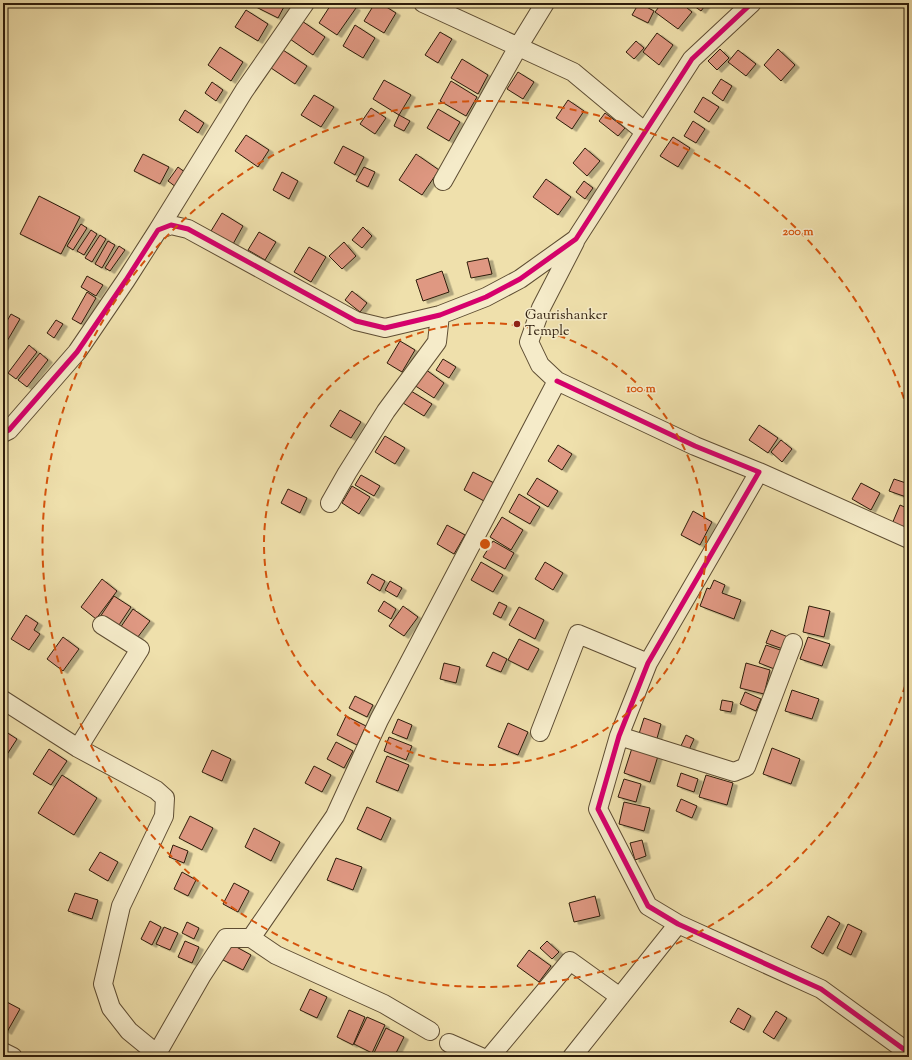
<svg xmlns="http://www.w3.org/2000/svg" width="912" height="1060" viewBox="0 0 912 1060" font-family="'Sorts Mill Goudy',serif">
<style>
.building{fill:#df9882;stroke:#2d1c0b;filter:url(#shadow)}
.lines{fill:none;stroke-linecap:round;stroke-linejoin:round}
.minor-casing{stroke:#5e4d33;stroke-width:20}
.minor{stroke:#f5ebc9;stroke-width:18}
.cycleway-casing{stroke:#f5ebc9;stroke-width:8}
.cycleway{stroke:#d6006c;stroke-width:5}
.ring{fill:none;stroke:#d5530c;stroke-width:2;stroke-dasharray:7 5}
.poi-dot{fill:#8f2418;stroke:#f5ebc9;stroke-width:1.5}
.labels{text-anchor:middle;dominant-baseline:central;stroke-width:3;stroke-linejoin:round;paint-order:stroke}
.poi-label{font-size:14px;fill:#2d1c0b;stroke:#f5ebc9;text-anchor:start}
.centre{fill:#d5530c;stroke:#f5ebc9;stroke-width:2}
.ring-label{font-size:12px;text-anchor:middle;font-weight:bold;fill:#d5530c;stroke:#f5ebc9;stroke-width:3;stroke-linejoin:round;paint-order:stroke}
</style>
<defs>
<filter id="shadow"><feDropShadow dx="4.5" dy="2.5" stdDeviation="0" flood-color="#0004"/></filter>
</defs>
<rect width="100%" height="100%" fill="#efe0ac"/>
<filter id="stains"><feTurbulence type="fractalNoise" baseFrequency=".005" numOctaves="4"/><feColorMatrix values="0 0 0 0 .2 0 0 0 0 .09 0 0 0 0 .02 0 0 0 .5 -.17"/></filter>
<radialGradient id="worn" r=".72"><stop offset=".6" stop-color="#630" stop-opacity="0"/><stop offset="1" stop-color="#630" stop-opacity=".3"/></radialGradient>
<path class="building" d="M 259,3 L 286,3 L 278,18 L 256,7 Z
M 332,3 L 349,3 L 356,8 L 337,35 L 319,23 Z
M 375,3 L 380,3 L 396,13 L 384,33 L 364,21 Z
M 639,3 L 654,11 L 648,23 L 632,15 Z
M 662,3 L 681,3 L 692,12 L 678,29 L 655,12 Z
M 690,3 L 707,3 L 701,11 Z
M 246,10 L 268,24 L 258,41 L 235,27 Z
M 302,21 L 325,37 L 313,55 L 290,39 Z
M 355,25 L 375,38 L 363,58 L 343,46 Z
M 440,32 L 452,39 L 438,63 L 425,55 Z
M 657,33 L 673,45 L 659,65 L 643,52 Z
M 636,41 L 644,48 L 634,59 L 626,52 Z
M 220,47 L 243,62 L 231,81 L 208,65 Z
M 720,49 L 729,58 L 717,70 L 708,61 Z
M 778,49 L 795,65 L 781,81 L 764,65 Z
M 283,50 L 307,66 L 295,84 L 271,68 Z
M 738,50 L 756,64 L 746,76 L 728,62 Z
M 462,59 L 488,75 L 478,94 L 451,78 Z
M 518,72 L 534,82 L 523,99 L 507,89 Z
M 721,79 L 732,86 L 723,101 L 712,93 Z
M 384,80 L 411,95 L 399,115 L 373,99 Z
M 451,81 L 477,97 L 466,116 L 440,101 Z
M 212,82 L 223,90 L 216,101 L 205,93 Z
M 314,95 L 334,107 L 321,127 L 301,115 Z
M 703,97 L 719,107 L 709,122 L 694,112 Z
M 568,100 L 584,111 L 572,129 L 556,118 Z
M 371,108 L 386,118 L 375,134 L 360,124 Z
M 438,109 L 460,122 L 449,141 L 427,128 Z
M 185,110 L 204,123 L 198,133 L 179,120 Z
M 605,113 L 625,128 L 618,136 L 599,121 Z
M 399,115 L 410,121 L 404,131 L 394,126 Z
M 693,121 L 705,129 L 696,143 L 684,136 Z
M 246,135 L 269,150 L 258,167 L 235,151 Z
M 673,137 L 690,148 L 678,167 L 660,156 Z
M 343,146 L 364,157 L 355,175 L 334,163 Z
M 585,148 L 600,161 L 587,176 L 573,163 Z
M 143,154 L 169,167 L 160,184 L 134,171 Z
M 416,154 L 439,170 L 422,195 L 399,180 Z
M 178,167 L 186,173 L 176,187 L 168,181 Z
M 364,167 L 375,172 L 368,187 L 356,181 Z
M 282,172 L 298,181 L 289,199 L 273,190 Z
M 546,179 L 571,197 L 558,215 L 533,197 Z
M 584,181 L 593,188 L 585,199 L 576,192 Z
M 39,196 L 80,217 L 61,254 L 20,234 Z
M 222,213 L 243,226 L 233,244 L 211,231 Z
M 81,224 L 87,228 L 73,250 L 67,246 Z
M 363,227 L 372,236 L 362,248 L 352,240 Z
M 91,230 L 97,234 L 84,255 L 77,251 Z
M 259,232 L 276,242 L 265,260 L 248,250 Z
M 100,235 L 106,239 L 92,262 L 85,258 Z
M 108,241 L 115,245 L 102,268 L 95,264 Z
M 344,242 L 356,256 L 342,269 L 329,256 Z
M 119,246 L 125,250 L 110,271 L 105,268 Z
M 309,247 L 326,257 L 311,282 L 294,272 Z
M 488,258 L 492,274 L 471,278 L 467,262 Z
M 442,271 L 449,292 L 423,301 L 416,280 Z
M 87,276 L 103,285 L 96,296 L 81,287 Z
M 352,291 L 367,303 L 360,312 L 345,300 Z
M 87,292 L 96,298 L 81,324 L 72,319 Z
M 11,314 L 20,319 L 3,348 L 3,328 Z
M 56,320 L 63,324 L 54,338 L 47,333 Z
M 400,341 L 415,350 L 402,372 L 387,363 Z
M 29,345 L 37,352 L 16,379 L 8,373 Z
M 40,353 L 48,360 L 27,387 L 18,380 Z
M 443,359 L 456,367 L 449,378 L 436,370 Z
M 425,369 L 444,383 L 434,398 L 414,385 Z
M 411,391 L 432,404 L 424,416 L 403,403 Z
M 340,410 L 361,422 L 351,438 L 330,426 Z
M 759,425 L 778,438 L 768,453 L 749,440 Z
M 385,436 L 405,448 L 395,464 L 375,452 Z
M 781,440 L 792,449 L 782,462 L 771,452 Z
M 558,445 L 572,454 L 562,470 L 548,461 Z
M 473,472 L 494,483 L 484,501 L 464,490 Z
M 361,475 L 380,486 L 374,496 L 355,485 Z
M 537,478 L 558,491 L 548,507 L 527,494 Z
M 894,479 L 909,484 L 909,498 L 889,491 Z
M 861,483 L 880,493 L 871,510 L 852,499 Z
M 352,486 L 370,497 L 359,514 L 342,503 Z
M 288,489 L 307,498 L 300,513 L 281,503 Z
M 519,494 L 540,507 L 530,524 L 509,512 Z
M 900,505 L 909,509 L 909,532 L 892,524 Z
M 693,511 L 712,522 L 700,545 L 681,535 Z
M 502,517 L 523,530 L 511,550 L 490,537 Z
M 447,525 L 465,535 L 454,554 L 437,544 Z
M 493,541 L 514,553 L 505,569 L 483,557 Z
M 481,562 L 503,575 L 493,592 L 471,580 Z
M 545,562 L 563,573 L 553,590 L 535,579 Z
M 372,574 L 385,581 L 380,591 L 367,583 Z
M 102,579 L 117,591 L 96,619 L 81,607 Z
M 714,580 L 725,585 L 722,593 L 741,600 L 734,619 L 700,606 L 707,588 L 710,589 Z
M 390,581 L 402,588 L 397,597 L 385,590 Z
M 114,596 L 131,607 L 117,628 L 100,617 Z
M 384,601 L 396,609 L 391,619 L 378,611 Z
M 499,602 L 507,606 L 501,618 L 493,614 Z
M 403,606 L 418,617 L 404,636 L 389,626 Z
M 809,606 L 830,611 L 824,637 L 803,632 Z
M 519,607 L 544,620 L 535,639 L 509,625 Z
M 133,609 L 150,621 L 134,642 L 118,631 Z
M 26,615 L 38,623 L 34,630 L 40,634 L 29,650 L 11,639 Z
M 771,630 L 788,637 L 783,649 L 766,643 Z
M 63,637 L 79,649 L 63,671 L 47,659 Z
M 808,637 L 830,644 L 822,666 L 800,659 Z
M 519,639 L 539,649 L 528,670 L 508,660 Z
M 766,645 L 783,651 L 777,670 L 759,663 Z
M 493,652 L 507,659 L 501,672 L 486,666 Z
M 444,663 L 460,667 L 456,683 L 440,679 Z
M 746,663 L 770,670 L 764,694 L 740,688 Z
M 792,690 L 819,699 L 812,719 L 785,711 Z
M 745,692 L 761,699 L 756,711 L 740,704 Z
M 355,696 L 373,705 L 367,717 L 349,708 Z
M 722,700 L 733,702 L 731,712 L 720,710 Z
M 346,716 L 366,726 L 357,745 L 337,735 Z
M 644,718 L 661,724 L 656,742 L 638,737 Z
M 398,719 L 412,725 L 407,739 L 392,733 Z
M 508,723 L 528,732 L 518,755 L 498,747 Z
M 3,730 L 17,739 L 6,756 L 3,754 Z
M 686,735 L 694,739 L 688,752 L 680,748 Z
M 389,737 L 412,746 L 406,760 L 384,751 Z
M 336,742 L 353,751 L 344,768 L 327,759 Z
M 632,748 L 658,756 L 650,782 L 624,773 Z
M 772,748 L 800,759 L 791,784 L 763,774 Z
M 49,749 L 67,761 L 51,785 L 33,774 Z
M 212,750 L 231,759 L 222,781 L 202,772 Z
M 387,756 L 409,765 L 398,791 L 376,782 Z
M 314,766 L 331,775 L 322,792 L 305,783 Z
M 681,773 L 698,779 L 694,792 L 677,786 Z
M 62,775 L 97,798 L 74,835 L 38,813 Z
M 706,775 L 733,783 L 727,805 L 699,797 Z
M 624,779 L 641,784 L 636,802 L 618,797 Z
M 681,799 L 697,806 L 692,818 L 676,811 Z
M 624,802 L 650,808 L 644,831 L 619,824 Z
M 367,807 L 391,818 L 381,840 L 357,829 Z
M 190,816 L 213,828 L 202,850 L 179,838 Z
M 254,828 L 280,842 L 271,861 L 245,847 Z
M 642,840 L 646,856 L 635,860 L 630,843 Z
M 173,845 L 188,851 L 184,863 L 169,857 Z
M 100,852 L 118,862 L 108,881 L 89,870 Z
M 336,858 L 362,867 L 353,890 L 327,880 Z
M 182,872 L 196,880 L 188,896 L 174,889 Z
M 234,883 L 249,891 L 238,912 L 223,904 Z
M 75,893 L 98,900 L 92,919 L 68,911 Z
M 595,896 L 600,916 L 574,922 L 569,903 Z
M 828,916 L 840,923 L 823,954 L 811,947 Z
M 150,921 L 161,927 L 152,945 L 141,939 Z
M 187,922 L 199,928 L 194,939 L 182,933 Z
M 848,924 L 862,931 L 851,955 L 837,948 Z
M 164,927 L 178,933 L 170,950 L 156,944 Z
M 185,941 L 199,947 L 192,963 L 178,957 Z
M 547,941 L 559,952 L 552,959 L 540,948 Z
M 231,944 L 251,955 L 243,970 L 223,960 Z
M 529,950 L 551,966 L 539,982 L 517,966 Z
M 310,989 L 327,997 L 317,1018 L 300,1010 Z
M 3,1000 L 20,1009 L 7,1032 L 3,1029 Z
M 738,1008 L 751,1016 L 744,1030 L 730,1022 Z
M 349,1010 L 365,1017 L 353,1045 L 337,1037 Z
M 776,1011 L 787,1018 L 774,1039 L 763,1032 Z
M 367,1017 L 385,1025 L 372,1053 L 354,1044 Z
M 386,1028 L 404,1037 L 394,1057 L 377,1057 L 373,1055 Z"/>
<g class="lines">
<defs>
<path id="minor" d="M 423,3 L 573,72 L 645,132
M 443,181 L 518,47 L 545,3
M 158,230 L 244,91 L 305,3
M 557,381 L 695,446 L 759,472 L 648,663 L 619,736 L 598,809 L 648,906 L 678,924 L 821,989 L 909,1053
M 3,433 L 9,430 L 77,352 L 126,280 L 158,230 L 171,225 L 188,229 L 356,321 L 385,328 L 440,315 L 486,297 L 520,279 L 576,239 L 692,59 L 752,3
M 759,472 L 909,539
M 330,503 L 347,473 L 386,411 L 437,342 L 440,315
M 3,700 L 78,748 L 156,790 L 165,798 L 164,816 L 121,906 L 103,984 L 111,1008 L 129,1031 L 157,1054
M 540,732 L 578,634 L 648,663
M 619,736 L 734,772 L 746,767 L 793,643
M 78,748 L 140,649 L 102,625
M 251,938 L 276,955 L 384,1004 L 430,1031
M 449,1043 L 481,1057
M 3,1052 L 13,1057
M 155,1057 L 202,975 L 226,938 L 251,938 L 335,816 L 379,720 L 557,381 L 540,365 L 529,342 L 541,308 L 575,242
M 490,1057 L 570,961 L 620,997
M 572,1057 L 678,924"/>
</defs>
<use href="#minor" class="minor-casing"/>
<use href="#minor" class="minor"/>
<defs>
<path id="cycleway" d="M 557,381 L 695,446 L 759,472 L 648,663 L 619,736 L 598,809 L 648,906 L 678,924 L 821,989 L 909,1053
M 3,433 L 9,430 L 77,352 L 126,280 L 158,230 L 171,225 L 188,229 L 356,321 L 385,328 L 440,315 L 486,297 L 520,279 L 576,239 L 692,59 L 752,3"/>
</defs>
<use href="#cycleway" class="cycleway-casing"/>
<use href="#cycleway" class="cycleway"/>
</g>
<g class="ring">
<circle cx="485" cy="544" r="221"/>
<path d="M909 674A443 443 0 1 1 909 414"/>
</g>
<circle class="poi-dot" cx="517" cy="324" r="4"/>
<g class="labels">
<g class="poi-label">
<text x="525" y="316">Gaurishanker<tspan x="525" dy="16">Temple</tspan></text>
</g>
</g>
<circle cx="485" cy="544" r="6" class="centre"/>
<g class="ring-label">
<text x="798" y="235">200 m</text>
<text x="641" y="392">100 m</text>
</g>
<rect width="912" height="1060" fill="none" stroke="#efe0ac" stroke-width="16"/>
<rect x="4" y="4" width="904" height="1052" fill="none" stroke="#2d1c0b" stroke-width="2"/>
<rect x="8" y="8" width="896" height="1044" fill="none" stroke="#2d1c0b"/>
<rect width="100%" height="100%" filter="url(#stains)"/>
<rect width="100%" height="100%" fill="url(#worn)"/>
</svg>
